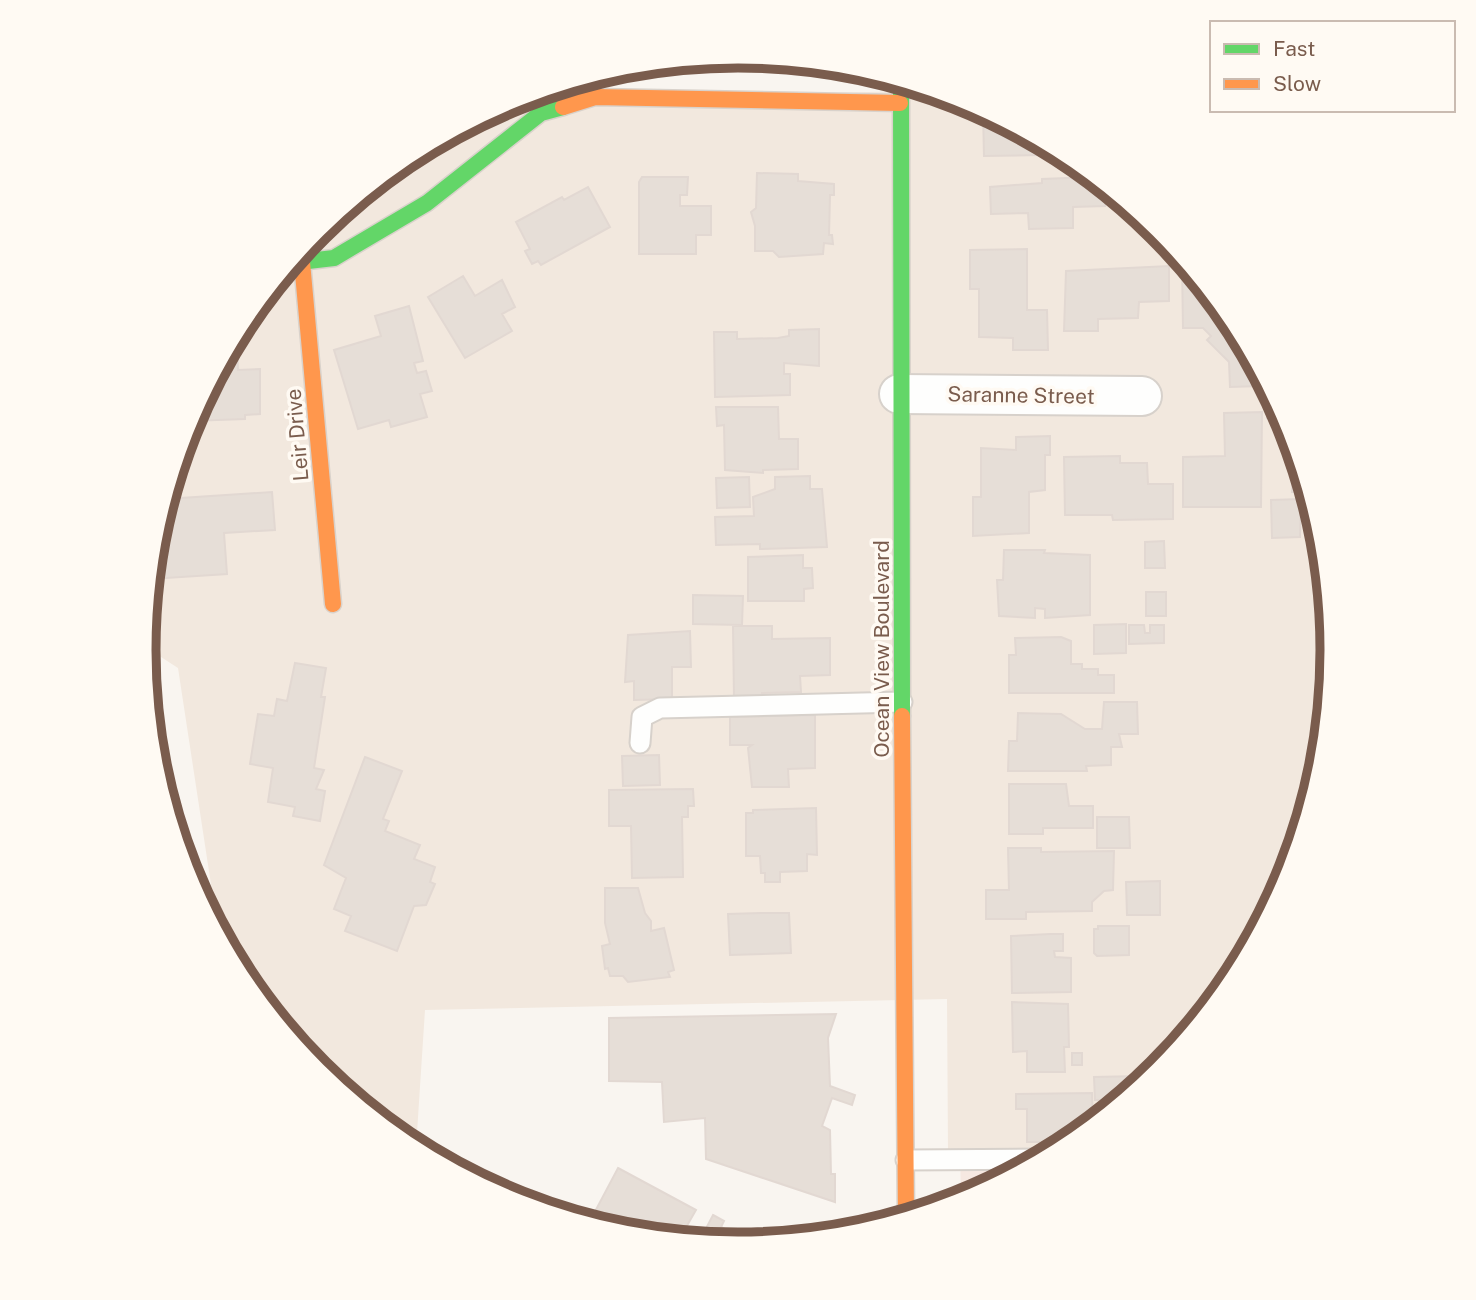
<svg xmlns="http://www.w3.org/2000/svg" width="1476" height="1300" viewBox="0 0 1476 1300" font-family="'Public Sans',sans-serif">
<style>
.residential{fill:#f2e8de}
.commercial{fill:#f6e8e1}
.building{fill:#e6ded7;stroke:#e2d8d2;stroke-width:2}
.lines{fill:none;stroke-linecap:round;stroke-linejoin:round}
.lane-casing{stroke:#d7d1cb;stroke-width:23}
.street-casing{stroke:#d7d1cb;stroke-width:42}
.fast-casing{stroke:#d9d2cb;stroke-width:19}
.slow-casing{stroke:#d9d2cb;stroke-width:19}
.lane{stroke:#fefefd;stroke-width:19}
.street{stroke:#fefefd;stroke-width:38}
.fast{stroke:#63d668;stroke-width:16}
.slow{stroke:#ff974d;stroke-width:16}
.labels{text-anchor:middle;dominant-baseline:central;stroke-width:7;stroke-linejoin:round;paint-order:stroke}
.street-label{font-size:21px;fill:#7a5c4d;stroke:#fffaf3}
.rim{fill:none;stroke:#7a5c4d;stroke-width:9}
</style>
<rect width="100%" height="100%" fill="#f9f5f0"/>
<path class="residential" d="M 930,90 L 966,101 L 1068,156 L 1158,230 L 1232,320 L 1287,423 L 1321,535 L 1332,650 L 1320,766 L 1287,878 L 1232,980 L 1158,1070 L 1059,1149 L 948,1149 L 947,999 L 425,1010 L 416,1148 L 318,1070 L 244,980 L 207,910 L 212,891 L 178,668 L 144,646 L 155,534 L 189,422 L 244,320 L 318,230 L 408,156 L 506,104 Z"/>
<path class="commercial" d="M 1059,1149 L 965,1199 L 961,1200 L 960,1150 Z"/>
<path class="building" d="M 983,111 L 1039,141 L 1040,155 L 984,156 Z
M 757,173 L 798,174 L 798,181 L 834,184 L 834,195 L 830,195 L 829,235 L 832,235 L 833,244 L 824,243 L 823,254 L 779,257 L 773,251 L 755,251 L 755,226 L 751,212 L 756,208 Z
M 642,177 L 688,177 L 687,195 L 680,195 L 680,206 L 711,206 L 711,235 L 696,235 L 696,254 L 639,254 L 639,182 Z
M 1093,177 L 1104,186 L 1105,206 L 1073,207 L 1073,228 L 1029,229 L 1028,213 L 991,214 L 990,187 L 1042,183 L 1042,179 Z
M 588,187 L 610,227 L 541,265 L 538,261 L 532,264 L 525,251 L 530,249 L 516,222 L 562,197 L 564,200 Z
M 1027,249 L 1027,310 L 1047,310 L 1048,350 L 1013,350 L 1013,338 L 979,337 L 979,289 L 970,289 L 970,250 Z
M 1182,263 L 1232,320 L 1261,374 L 1261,386 L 1230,387 L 1229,362 L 1207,340 L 1211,336 L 1203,328 L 1183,328 Z
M 1169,266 L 1169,301 L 1139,302 L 1138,318 L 1098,319 L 1098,331 L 1064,331 L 1066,271 Z
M 463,276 L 475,296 L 502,280 L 515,307 L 502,314 L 512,331 L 465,358 L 428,297 Z
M 409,306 L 423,361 L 414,363 L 417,373 L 426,371 L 432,391 L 420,394 L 427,417 L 391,427 L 389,420 L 358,429 L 334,350 L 381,336 L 375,316 Z
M 819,329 L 819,366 L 784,363 L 784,374 L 790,374 L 790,395 L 715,397 L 714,332 L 737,332 L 737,339 L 778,338 L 789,336 L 789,330 Z
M 237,346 L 238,370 L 260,369 L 260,414 L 245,415 L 245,419 L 190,421 L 230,347 Z
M 1267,396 L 1272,396 L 1284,417 L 1267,418 Z
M 716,407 L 778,407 L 779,439 L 798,439 L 798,469 L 763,470 L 763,473 L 725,470 L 724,425 L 717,426 Z
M 1262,412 L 1261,507 L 1183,507 L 1183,457 L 1225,456 L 1224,413 Z
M 1050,436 L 1050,455 L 1045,455 L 1045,490 L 1029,492 L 1029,533 L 973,536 L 973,497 L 981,497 L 981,448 L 1016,450 L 1016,437 Z
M 1295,451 L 1308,493 L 1292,492 Z
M 1120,456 L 1120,463 L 1147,463 L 1148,484 L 1173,484 L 1173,519 L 1113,520 L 1112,515 L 1065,515 L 1064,457 Z
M 810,476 L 810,489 L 822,489 L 827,547 L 760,549 L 760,544 L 716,545 L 715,517 L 754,516 L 753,497 L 775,489 L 775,477 Z
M 749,477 L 750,507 L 717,508 L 716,478 Z
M 272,492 L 275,530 L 224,533 L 227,574 L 151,579 L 156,531 L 168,530 L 166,499 Z
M 1301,499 L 1300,537 L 1272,538 L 1271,500 Z
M 1164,541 L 1165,568 L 1145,568 L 1145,542 Z
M 1004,550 L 1045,550 L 1044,553 L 1090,555 L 1090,615 L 1045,618 L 1045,609 L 1035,608 L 1035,618 L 999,616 L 997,580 L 1003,580 Z
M 803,555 L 803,568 L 812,568 L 813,588 L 804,589 L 804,601 L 748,601 L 748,557 Z
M 1146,592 L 1166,592 L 1166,616 L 1146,616 Z
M 693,595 L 743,596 L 742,625 L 693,624 Z
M 1126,624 L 1126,653 L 1094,654 L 1094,625 Z
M 1129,625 L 1144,625 L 1145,633 L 1150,633 L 1150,625 L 1164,625 L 1164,643 L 1129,644 Z
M 733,626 L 772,626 L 772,639 L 830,638 L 830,675 L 800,676 L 801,692 L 762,693 L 762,698 L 734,698 Z
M 690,631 L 691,667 L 672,667 L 672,699 L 634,700 L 634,681 L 625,682 L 628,635 Z
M 1061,637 L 1071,641 L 1071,664 L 1082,664 L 1082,669 L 1098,669 L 1098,675 L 1114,675 L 1114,693 L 1009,693 L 1009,655 L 1016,655 L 1015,638 Z
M 295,663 L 326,668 L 321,697 L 325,697 L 314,768 L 324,770 L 316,789 L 325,791 L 320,821 L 293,816 L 295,807 L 268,802 L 273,768 L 250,764 L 258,714 L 274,716 L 277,699 L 287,701 Z
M 1104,702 L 1137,702 L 1138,734 L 1119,734 L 1122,747 L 1111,747 L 1111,765 L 1086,766 L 1087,771 L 1008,771 L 1009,741 L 1017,741 L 1018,713 L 1061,714 L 1085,729 L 1102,729 Z
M 815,715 L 815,768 L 788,769 L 789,787 L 752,787 L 748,748 L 752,745 L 730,745 L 730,717 Z
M 659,755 L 660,785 L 623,786 L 622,756 Z
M 365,757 L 402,771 L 383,819 L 389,821 L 385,831 L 420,845 L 414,859 L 435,867 L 430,882 L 435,884 L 426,905 L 414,906 L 397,951 L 345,931 L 351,916 L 334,909 L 346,878 L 324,865 Z
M 1009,784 L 1066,784 L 1069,806 L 1093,806 L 1093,828 L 1043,828 L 1043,834 L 1009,834 Z
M 693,789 L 694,806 L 688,806 L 688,817 L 682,817 L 683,877 L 632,878 L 631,826 L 609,826 L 609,790 Z
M 816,808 L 817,855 L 807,854 L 807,871 L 780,872 L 780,882 L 765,882 L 765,873 L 761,873 L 760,856 L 746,856 L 746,813 L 753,813 L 753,810 Z
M 1097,817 L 1129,817 L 1130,848 L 1097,848 Z
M 1008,848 L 1041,848 L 1041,852 L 1114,851 L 1113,890 L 1104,891 L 1092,902 L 1092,911 L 1026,912 L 1026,919 L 986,919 L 986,890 L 1009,890 Z
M 1160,881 L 1160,915 L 1127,915 L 1126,882 Z
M 605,888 L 638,888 L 645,913 L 651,921 L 651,931 L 664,928 L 674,970 L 668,972 L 670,977 L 628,982 L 623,976 L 610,976 L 608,968 L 605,969 L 602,946 L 610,944 L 605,923 Z
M 761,913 L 789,913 L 791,953 L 730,955 L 728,914 Z
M 1098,926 L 1129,926 L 1129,955 L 1097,956 L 1094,953 L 1094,929 L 1098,929 Z
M 1050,934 L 1063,934 L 1063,951 L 1054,951 L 1055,957 L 1071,958 L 1071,992 L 1012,993 L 1011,936 Z
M 1012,1002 L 1068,1004 L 1069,1047 L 1064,1047 L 1065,1072 L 1027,1072 L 1027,1051 L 1013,1052 Z
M 836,1014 L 828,1038 L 830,1086 L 855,1095 L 852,1105 L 832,1098 L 822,1126 L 830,1130 L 831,1174 L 835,1174 L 835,1202 L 706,1159 L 705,1118 L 664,1122 L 662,1082 L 609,1081 L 609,1018 Z
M 1072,1053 L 1082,1053 L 1082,1065 L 1072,1065 Z
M 1139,1076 L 1139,1086 L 1125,1090 L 1125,1097 L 1122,1100 L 1095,1100 L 1094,1077 Z
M 1092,1093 L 1093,1124 L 1070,1142 L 1027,1142 L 1027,1109 L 1016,1109 L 1016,1094 Z
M 618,1168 L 696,1210 L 680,1238 L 622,1233 L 589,1223 Z
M 713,1215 L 724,1221 L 721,1227 L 752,1243 L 700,1240 Z"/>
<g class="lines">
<defs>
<path id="lane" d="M 640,743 L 642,717 L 660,708 L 902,702
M 906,1160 L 1040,1159"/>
<path id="street" d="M 899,394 L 1142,396"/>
<path id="fast" d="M 901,82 L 902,716
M 291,263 L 334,258 L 427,203 L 541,113 L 563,107"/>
<path id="slow" d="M 563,107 L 595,97 L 900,103
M 302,262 L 333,604
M 902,716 L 906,1217"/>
</defs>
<use href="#lane" class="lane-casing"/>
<use href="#street" class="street-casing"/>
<use href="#fast" class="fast-casing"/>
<use href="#slow" class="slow-casing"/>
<use href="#lane" class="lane"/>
<use href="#street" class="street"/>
<use href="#fast" class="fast"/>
<use href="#slow" class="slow"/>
</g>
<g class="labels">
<g class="street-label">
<text transform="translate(1021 395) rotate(1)">Saranne Street</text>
<text transform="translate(297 435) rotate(-95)">Leir Drive</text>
<text transform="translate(881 649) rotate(-90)">Ocean View Boulevard</text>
</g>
</g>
<path d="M0 0H1476V1300H0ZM156 650a582 582 0 1 1 1164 0a582 582 0 1 1-1164 0Z" fill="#fffaf3" fill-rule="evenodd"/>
<path class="rim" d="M156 650a582 582 0 1 1 1164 0a582 582 0 1 1-1164 0Z"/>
<rect x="1210" y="21" width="245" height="91" fill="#fffaf3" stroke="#cabbb1" stroke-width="2"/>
<rect x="1224" y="44" width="35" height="10" fill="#63d668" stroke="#cabbb1" stroke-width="2"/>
<text x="1273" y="56" font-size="21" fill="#7a5c4d">Fast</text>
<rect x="1224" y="79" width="35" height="10" fill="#ff974d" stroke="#cabbb1" stroke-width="2"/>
<text x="1273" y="91" font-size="21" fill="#7a5c4d">Slow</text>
</svg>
